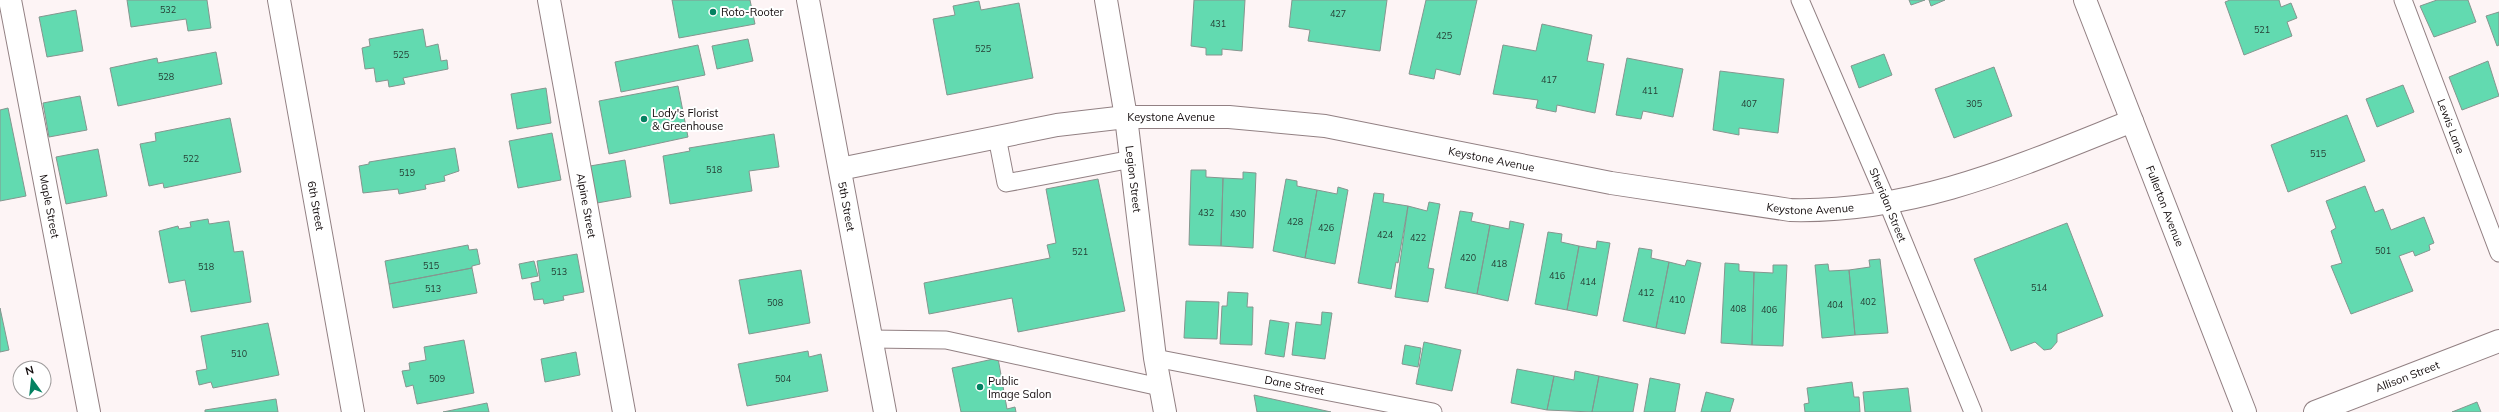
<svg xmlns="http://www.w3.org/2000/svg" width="2499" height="412" viewBox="0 0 2499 412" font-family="Mulish,sans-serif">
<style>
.building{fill:#62dab0;stroke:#85968f}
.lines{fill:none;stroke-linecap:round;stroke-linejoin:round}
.lane-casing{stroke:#928083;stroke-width:19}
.street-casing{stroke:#928083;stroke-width:24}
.secondary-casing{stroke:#928083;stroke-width:24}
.lane{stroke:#fff;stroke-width:17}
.street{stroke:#fff;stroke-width:22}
.secondary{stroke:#fff;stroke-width:22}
.poi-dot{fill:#048161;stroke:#fff;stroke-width:1.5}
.labels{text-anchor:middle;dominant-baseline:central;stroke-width:4;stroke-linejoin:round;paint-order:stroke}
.number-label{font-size:9px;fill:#253e34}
.poi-label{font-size:11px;fill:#110a0b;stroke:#fff;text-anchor:start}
.street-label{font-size:11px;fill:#110a0b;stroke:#fff}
</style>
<rect width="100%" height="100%" fill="#fdf4f5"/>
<path class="building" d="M 127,0 L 207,0 L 211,28 L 188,31 L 186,19 L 131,27 Z
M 672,0 L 750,0 L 755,24 L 679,38 Z
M 1194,0 L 1245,0 L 1242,51 L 1222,49 L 1222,55 L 1206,55 L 1206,48 L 1191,46 Z
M 1292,0 L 1387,0 L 1380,51 L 1308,41 L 1310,30 L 1289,27 Z
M 1426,0 L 1477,0 L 1460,75 L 1436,69 L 1434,79 L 1409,74 Z
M 1909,0 L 1925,0 L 1911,5 Z
M 1929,0 L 1945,0 L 1931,6 Z
M 2230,0 L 2279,0 L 2281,7 L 2291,3 L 2297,18 L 2287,22 L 2292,36 L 2244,55 L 2225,2 Z
M 2437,0 L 2468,0 L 2476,22 L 2434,37 L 2420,6 Z
M 979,1 L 981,10 L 1019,3 L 1033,78 L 947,95 L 933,19 L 955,15 L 953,6 Z
M 76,10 L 83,51 L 47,57 L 39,17 Z
M 2499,12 L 2499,45 L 2497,46 L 2486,16 Z
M 1542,24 L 1592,35 L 1587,61 L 1604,64 L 1595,113 L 1557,105 L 1556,112 L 1536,108 L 1538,100 L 1493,94 L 1503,45 L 1536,51 Z
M 423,29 L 426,47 L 438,44 L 441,61 L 447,60 L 448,69 L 403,78 L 405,84 L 389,87 L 388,80 L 376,82 L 374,68 L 365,69 L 362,48 L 370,46 L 369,39 Z
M 748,39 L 753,61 L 717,69 L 712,46 Z
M 698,45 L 705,75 L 621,92 L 615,62 Z
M 216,52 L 222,84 L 118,106 L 110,68 L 157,58 L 158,63 Z
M 1884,54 L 1892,75 L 1859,88 L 1851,66 Z
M 1627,58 L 1683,69 L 1673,117 L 1643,111 L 1641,119 L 1616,115 Z
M 2488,61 L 2499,96 L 2462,110 L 2449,77 Z
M 1994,67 L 2012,116 L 1954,138 L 1935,89 Z
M 1720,71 L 1784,79 L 1778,133 L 1739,128 L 1739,135 L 1713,130 Z
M 2403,85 L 2414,112 L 2377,127 L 2366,99 Z
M 678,86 L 688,137 L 609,154 L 599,101 Z
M 546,88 L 551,123 L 517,129 L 511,94 Z
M 80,96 L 87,130 L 49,137 L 43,103 Z
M 8,108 L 26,196 L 0,201 L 0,110 Z
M 2347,115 L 2365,161 L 2288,192 L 2271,145 Z
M 230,118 L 241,172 L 164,188 L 163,183 L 149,186 L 140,144 L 156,141 L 155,133 Z
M 552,133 L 561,180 L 518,188 L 509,141 Z
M 774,134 L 779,167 L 749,171 L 752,191 L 670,204 L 663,156 L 690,151 L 689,148 Z
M 455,148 L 459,171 L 444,176 L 445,181 L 425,185 L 426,189 L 399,194 L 398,189 L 363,193 L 359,166 L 369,164 L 369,162 Z
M 98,149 L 107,196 L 66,204 L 56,157 Z
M 625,160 L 631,197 L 597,203 L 590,166 Z
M 1191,170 L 1206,170 L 1206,177 L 1223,178 L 1221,246 L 1189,245 Z
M 1243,172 L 1256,173 L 1253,248 L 1221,246 L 1223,178 L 1243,179 Z
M 1098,179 L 1125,311 L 1018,332 L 1012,298 L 929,314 L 924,283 L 1050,258 L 1047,245 L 1056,243 L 1046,189 Z
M 1286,179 L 1297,181 L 1297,186 L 1317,190 L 1305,258 L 1273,251 Z
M 2365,186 L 2375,212 L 2383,209 L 2391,230 L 2424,217 L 2434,243 L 2429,245 L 2430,250 L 2415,256 L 2413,251 L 2399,256 L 2413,291 L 2351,314 L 2331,266 L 2342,263 L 2331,231 L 2336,228 L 2326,201 Z
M 1338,187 L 1348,190 L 1335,264 L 1305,258 L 1317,190 L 1337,194 Z
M 1374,193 L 1384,194 L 1383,202 L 1408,206 L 1398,263 L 1396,262 L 1391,289 L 1358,283 Z
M 1429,202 L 1440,204 L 1428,268 L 1434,269 L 1428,302 L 1395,297 L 1408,206 L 1427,211 Z
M 1460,211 L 1473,213 L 1471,221 L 1490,225 L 1477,294 L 1445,288 Z
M 208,219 L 209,224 L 229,221 L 234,252 L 243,251 L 251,302 L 191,312 L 185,280 L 169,283 L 159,231 L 178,226 L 179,229 L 191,227 L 190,222 Z
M 1510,221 L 1524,224 L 1508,301 L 1477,294 L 1490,225 L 1509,229 Z
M 2067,223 L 2103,316 L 2057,334 L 2057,342 L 2051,349 L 2044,350 L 2035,342 L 2011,351 L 1974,259 Z
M 1548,232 L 1562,234 L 1561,242 L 1579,246 L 1567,310 L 1535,304 Z
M 1597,241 L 1610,243 L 1597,316 L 1567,310 L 1579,246 L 1596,249 Z
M 468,245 L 469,250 L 477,249 L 480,264 L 472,266 L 472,268 L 389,284 L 385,261 Z
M 1639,248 L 1652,250 L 1651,258 L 1669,262 L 1656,328 L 1623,321 Z
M 577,254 L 584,292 L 563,296 L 564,300 L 544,304 L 543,299 L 534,300 L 531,283 L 540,281 L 537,261 Z
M 1880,259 L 1888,333 L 1855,335 L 1849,270 L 1870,267 L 1869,260 Z
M 1687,260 L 1701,263 L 1685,334 L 1656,328 L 1669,262 L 1685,266 Z
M 534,261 L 538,276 L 522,279 L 519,264 Z
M 1725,263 L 1739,264 L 1739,271 L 1754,272 L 1752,345 L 1721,343 Z
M 1828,264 L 1829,271 L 1849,270 L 1855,335 L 1822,338 L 1815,265 Z
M 1773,265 L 1787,265 L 1783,346 L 1752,345 L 1754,272 L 1773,273 Z
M 472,268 L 477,293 L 393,308 L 389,284 Z
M 801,270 L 810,323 L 749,334 L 739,280 Z
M 1228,292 L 1248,293 L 1247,307 L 1253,307 L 1252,345 L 1220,344 L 1222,306 L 1227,306 Z
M 1186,301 L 1219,302 L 1217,339 L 1184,338 Z
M 0,308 L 9,350 L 0,352 Z
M 1322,312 L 1332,313 L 1325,359 L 1292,355 L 1296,322 L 1321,325 Z
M 1270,320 L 1289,323 L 1284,357 L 1265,354 Z
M 268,323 L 279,375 L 213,388 L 211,382 L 199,385 L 196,371 L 207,369 L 201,336 Z
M 464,340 L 474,393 L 417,404 L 413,385 L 406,387 L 402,371 L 410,370 L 409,363 L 426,360 L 424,347 Z
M 1424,342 L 1461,350 L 1452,391 L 1416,384 Z
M 1405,345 L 1421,348 L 1418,367 L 1402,364 Z
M 808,351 L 809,357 L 821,354 L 828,391 L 747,406 L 738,364 Z
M 576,352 L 580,375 L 545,382 L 541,359 Z
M 998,358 L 1007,409 L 1015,407 L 1016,412 L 961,412 L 952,368 Z
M 1517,369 L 1554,376 L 1547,410 L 1511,403 Z
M 1575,371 L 1599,376 L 1592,412 L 1547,410 L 1554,376 L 1574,380 Z
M 1599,376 L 1638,384 L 1633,412 L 1592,412 Z
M 1650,378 L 1680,384 L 1675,412 L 1644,412 Z
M 1852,382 L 1854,397 L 1859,397 L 1860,412 L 1805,412 L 1804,404 L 1809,403 L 1807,388 Z
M 1908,388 L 1911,412 L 1865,412 L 1863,392 Z
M 1706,392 L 1734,399 L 1730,412 L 1701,412 Z
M 1254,395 L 1331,412 L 1257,412 Z
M 276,399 L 278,412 L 205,412 L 205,410 Z
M 2477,402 L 2481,412 L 2452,412 Z
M 487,403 L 489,412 L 443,412 Z"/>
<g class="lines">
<defs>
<g id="lane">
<path id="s1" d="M 1800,0 L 1888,204 L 1973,412"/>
<path id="s2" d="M 2403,0 L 2499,253"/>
<path d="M 997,137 L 1006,183 L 1132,159"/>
<path d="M 871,339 L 946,340 L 1160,387"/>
<path id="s3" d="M 1155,358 L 1433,412"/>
</g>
<g id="street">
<path id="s4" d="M 10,0 L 89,412"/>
<path id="s5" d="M 279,0 L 353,412"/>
<path id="s6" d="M 549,0 L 624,412"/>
<path id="s7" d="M 1106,0 L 1126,117 L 1155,358 L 1165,412"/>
<path id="s8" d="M 840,169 L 1057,125 L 1126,117 L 1229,117 L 1325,126 L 1611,183 L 1790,210 C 1915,213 2019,166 2132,121"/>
<path id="s9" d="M 2315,412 L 2499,341"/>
</g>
<g id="secondary">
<path id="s10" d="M 808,0 L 885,412"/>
<path id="s11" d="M 2085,0 L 2245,412"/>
</g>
</defs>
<use href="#lane" class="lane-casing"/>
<use href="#street" class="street-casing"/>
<use href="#secondary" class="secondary-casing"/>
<use href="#lane" class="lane"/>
<use href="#street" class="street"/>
<use href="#secondary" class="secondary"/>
</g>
<g class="poi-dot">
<circle cx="713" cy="12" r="4"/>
<circle cx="644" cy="119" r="4"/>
<circle cx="980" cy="387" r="4"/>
</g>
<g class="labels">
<g class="number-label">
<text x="168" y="9">532</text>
<text x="1338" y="13">427</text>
<text x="1218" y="23">431</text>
<text x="2262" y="29">521</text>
<text x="1444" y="35">425</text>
<text x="983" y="48">525</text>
<text x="401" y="54">525</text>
<text x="166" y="76">528</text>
<text x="1549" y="79">417</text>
<text x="1650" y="90">411</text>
<text x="1749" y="103">407</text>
<text x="1974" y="103">305</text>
<text x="2318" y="153">515</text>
<text x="191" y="158">522</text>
<text x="714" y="169">518</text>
<text x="407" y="172">519</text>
<text x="1206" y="212">432</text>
<text x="1238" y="213">430</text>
<text x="1295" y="221">428</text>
<text x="1326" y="227">426</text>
<text x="1385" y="234">424</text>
<text x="1418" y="237">422</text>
<text x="2383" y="250">501</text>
<text x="1080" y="251">521</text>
<text x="1468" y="257">420</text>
<text x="1499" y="263">418</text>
<text x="431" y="265">515</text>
<text x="206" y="266">518</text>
<text x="559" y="271">513</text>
<text x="1557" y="275">416</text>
<text x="1588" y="281">414</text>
<text x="2039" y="287">514</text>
<text x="433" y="288">513</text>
<text x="1646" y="292">412</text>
<text x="1677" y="299">410</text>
<text x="1868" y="301">402</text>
<text x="775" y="302">508</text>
<text x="1835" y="304">404</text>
<text x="1738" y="308">408</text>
<text x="1769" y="309">406</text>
<text x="239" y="353">510</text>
<text x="437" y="378">509</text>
<text x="783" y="378">504</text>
</g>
<g class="poi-label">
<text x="721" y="12">Roto-Rooter</text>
<text x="652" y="113">Lody's Florist<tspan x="652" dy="13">&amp; Greenhouse</tspan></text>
<text x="988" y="381">Public<tspan x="988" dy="13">Image Salon</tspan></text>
</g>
<g class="street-label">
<text stroke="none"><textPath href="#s8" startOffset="336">Keystone Avenue</textPath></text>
<text stroke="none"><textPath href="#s2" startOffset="135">Lewis Lane</textPath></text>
<text stroke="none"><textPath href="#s8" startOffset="660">Keystone Avenue</textPath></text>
<text stroke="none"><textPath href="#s7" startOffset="181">Legion Street</textPath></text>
<text stroke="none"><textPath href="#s1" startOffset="223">Sheridan Street</textPath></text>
<text stroke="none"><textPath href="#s4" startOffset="210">Maple Street</textPath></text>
<text stroke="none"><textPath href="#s5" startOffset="209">6th Street</textPath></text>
<text stroke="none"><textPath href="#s6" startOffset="209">Alpine Street</textPath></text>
<text stroke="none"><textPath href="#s10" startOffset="210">5th Street</textPath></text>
<text stroke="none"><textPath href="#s8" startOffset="983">Keystone Avenue</textPath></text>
<text stroke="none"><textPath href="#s11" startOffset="221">Fullerton Avenue</textPath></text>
<text stroke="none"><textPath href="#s9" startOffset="99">Allison Street</textPath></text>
<text stroke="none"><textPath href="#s3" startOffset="142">Dane Street</textPath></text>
</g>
</g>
<g transform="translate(32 380) rotate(345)"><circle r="19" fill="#ffffff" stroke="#a09d9d"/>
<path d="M0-3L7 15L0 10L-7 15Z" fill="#048161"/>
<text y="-6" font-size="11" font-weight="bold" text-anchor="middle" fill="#110a0b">N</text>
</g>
</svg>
